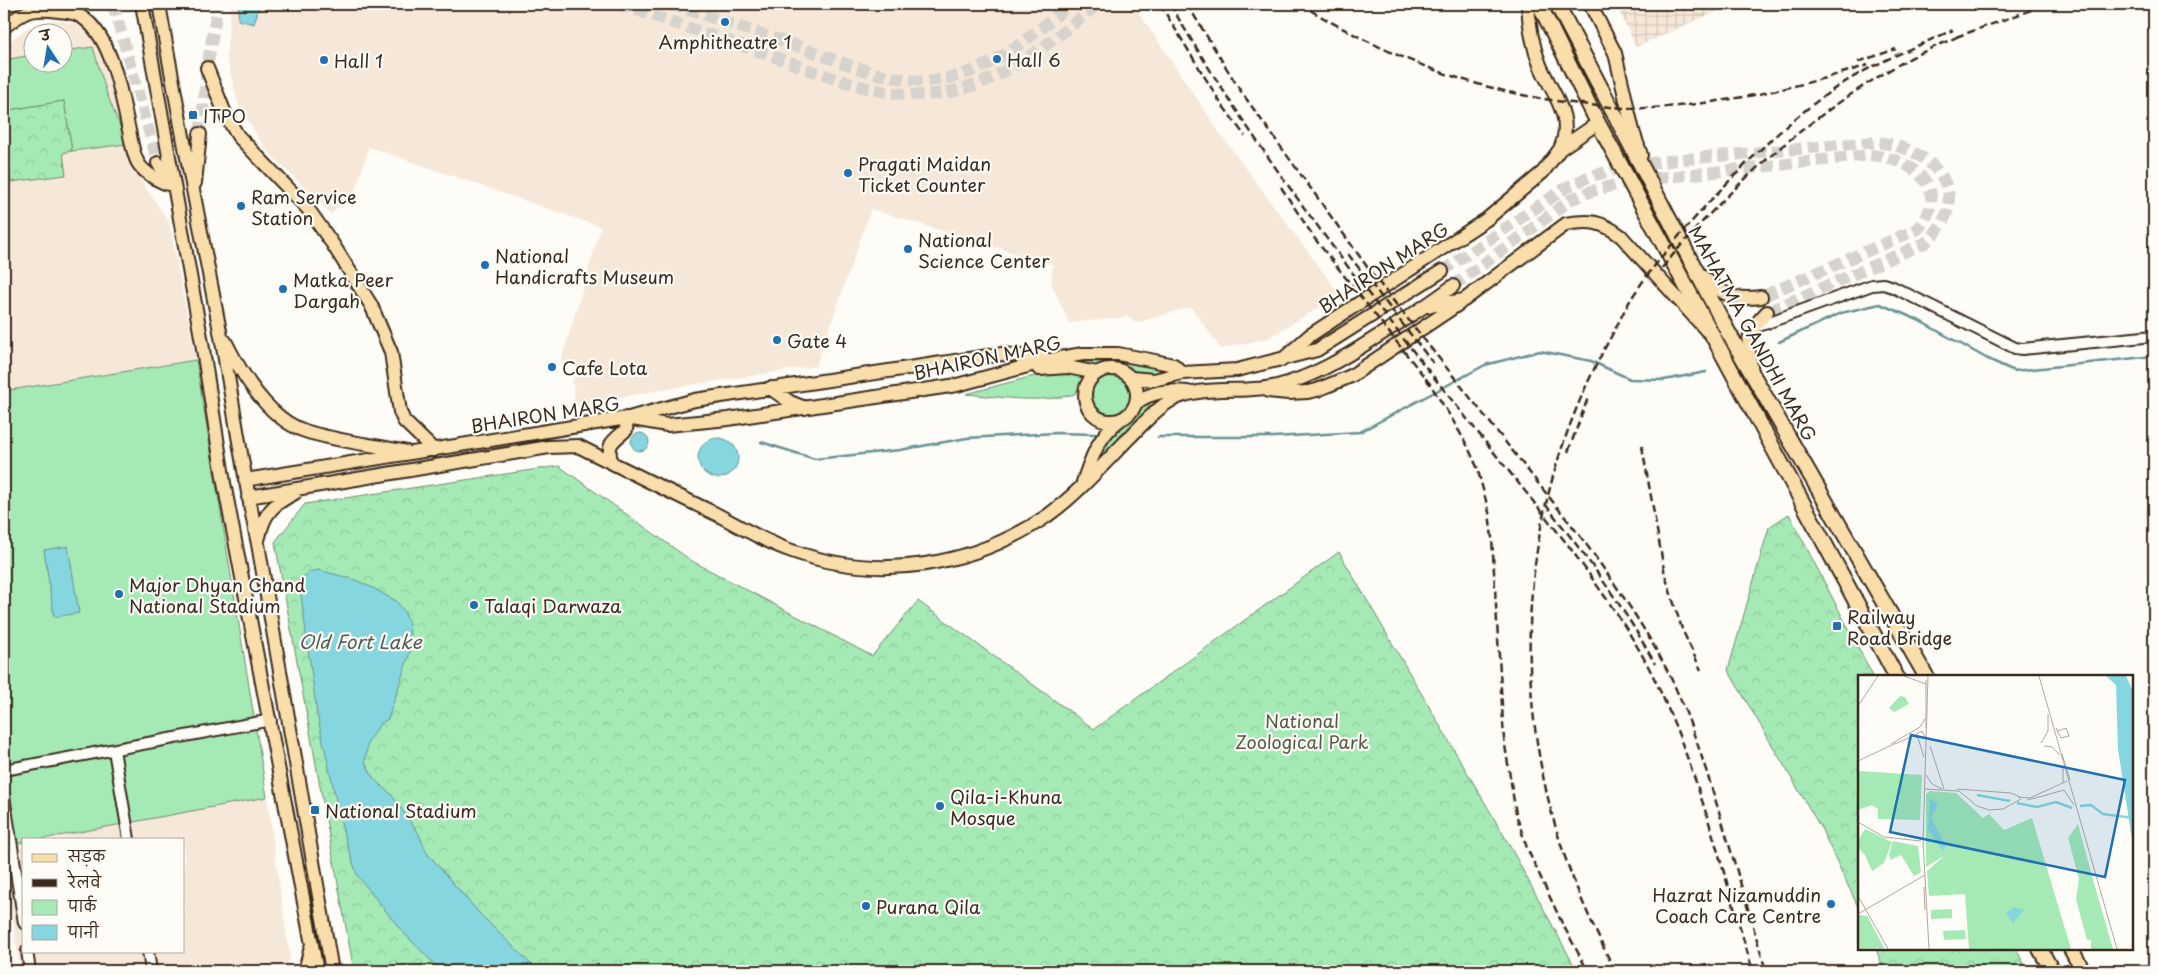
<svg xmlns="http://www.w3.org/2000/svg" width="2158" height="975" viewBox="0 0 2158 975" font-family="'Playpen Sans','Playpen Sans Deva',sans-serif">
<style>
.built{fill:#f5e8d9;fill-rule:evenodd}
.industrial{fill:url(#industrial-grid)}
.green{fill:#a5eab5;stroke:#708a6a}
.forest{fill:url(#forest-crowns);stroke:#708a6a}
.water{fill:#85d6df;stroke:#679192}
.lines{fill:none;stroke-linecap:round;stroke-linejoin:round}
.stream{stroke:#679192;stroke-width:2.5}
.major-tunnel{stroke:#d6d2cc;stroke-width:12;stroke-dasharray:12 6;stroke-linecap:butt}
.minor-casing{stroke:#3b2a1e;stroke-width:14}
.major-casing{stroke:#3b2a1e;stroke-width:16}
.highway-casing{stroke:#3b2a1e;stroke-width:18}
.minor{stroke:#fdfcf7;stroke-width:10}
.major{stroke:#f9deab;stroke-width:12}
.highway{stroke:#f9deab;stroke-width:14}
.rail{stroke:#3b2a1e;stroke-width:2.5;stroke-dasharray:8 4;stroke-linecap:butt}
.poi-dot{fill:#1f6fb2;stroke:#fdfcf7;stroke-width:2}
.labels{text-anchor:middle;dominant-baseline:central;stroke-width:4.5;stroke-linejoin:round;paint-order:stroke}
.poi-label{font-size:18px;fill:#3b2a1e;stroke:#fdfcf7;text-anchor:start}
.street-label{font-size:18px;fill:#3b2a1e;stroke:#fdfcf7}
.park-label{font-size:18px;fill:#565a44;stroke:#fdfcf7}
.water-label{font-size:19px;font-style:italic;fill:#515e58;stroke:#fdfcf7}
.inset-river{fill:none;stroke:#85d6df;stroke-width:2.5}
.inset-road{fill:none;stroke:#afa8a0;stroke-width:1}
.view{fill:#1f6fb2;fill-opacity:0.15;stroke:#1f6fb2;stroke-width:2.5}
.inset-edge{fill:none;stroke:#3b2a1e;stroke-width:2.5}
</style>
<defs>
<pattern id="industrial-grid" width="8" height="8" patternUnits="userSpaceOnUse" patternTransform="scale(1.25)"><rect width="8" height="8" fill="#f5e8d9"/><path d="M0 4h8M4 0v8" fill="none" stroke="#d3c7ba"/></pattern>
<pattern id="forest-crowns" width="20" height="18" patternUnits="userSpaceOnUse" patternTransform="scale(1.25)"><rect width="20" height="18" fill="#a5eab5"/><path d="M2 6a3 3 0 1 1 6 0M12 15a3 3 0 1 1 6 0" fill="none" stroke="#8fc99b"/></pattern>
</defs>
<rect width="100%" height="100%" fill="#fdfcf7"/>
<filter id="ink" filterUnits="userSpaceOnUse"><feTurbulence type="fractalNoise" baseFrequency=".02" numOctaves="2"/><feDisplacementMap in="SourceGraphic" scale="10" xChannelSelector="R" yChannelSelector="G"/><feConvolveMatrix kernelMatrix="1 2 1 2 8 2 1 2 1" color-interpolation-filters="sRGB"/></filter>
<g filter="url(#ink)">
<path class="built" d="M 231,4 L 1133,4 L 1224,139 L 1340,295 L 1268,338 L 1221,349 L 1191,307 L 1136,323 L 1127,317 L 1069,323 L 1051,282 L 1053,265 L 871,209 L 816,366 L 691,385 L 576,405 L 572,382 L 579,367 L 561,361 L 601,227 L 369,147 L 356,189 L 331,214 L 266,150 L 239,106 L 226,56 Z
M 52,20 L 74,23 L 86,30 L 96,40 L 140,179 L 169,222 L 196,360 L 4,391 L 4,45 L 29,27 ZM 32,32 L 62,32 L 62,62 L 32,62 Z
M 267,797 L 290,959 L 282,971 L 20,971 L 4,859 L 4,846 L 24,842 L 24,951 L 184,951 L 184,839 L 42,839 Z"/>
<path class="industrial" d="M 1616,4 L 1734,4 L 1636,47 Z"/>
<path class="green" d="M 93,47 L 107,94 L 127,144 L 72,151 L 64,101 L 4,111 L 4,60 L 32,55 L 32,62 L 62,62 L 63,51 Z
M 196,360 L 267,797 L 42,839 L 24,839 L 24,842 L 4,846 L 4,391 Z
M 1074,362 L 1120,362 L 1164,370 C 1153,375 1140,376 1129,371 C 1126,370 1123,366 1120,365 C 1105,359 1093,375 1074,362 Z
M 1067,372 L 1085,376 L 1075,394 C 1040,404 1002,397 966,394 L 1030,377 Z
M1092 395a19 19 0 1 1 38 0a19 19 0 1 1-38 0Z
M 1169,396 L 1133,422 L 1097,463 L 1105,442 L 1120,427 L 1132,420 L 1139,409 L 1150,400 Z"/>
<path class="forest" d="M 64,101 L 72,151 L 63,153 L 66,175 L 11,182 L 4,111 Z
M 559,466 L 692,561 L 872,656 L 918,601 L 1094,729 L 1339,552 L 1506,839 L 1577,971 L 354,971 L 275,542 L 305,504 Z
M 1789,514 L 1873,676 L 1859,676 L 1859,909 L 1822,830 L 1728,670 L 1769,527 Z
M 1876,949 L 2016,949 L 2028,971 L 1884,971 Z"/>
<path class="water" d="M 239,4 L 260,4 L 254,24 L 238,20 Z
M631 442a9 9 0 1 1 18 0a9 9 0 1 1-18 0Z
M698 458a20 20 0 1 1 40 0a20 20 0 1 1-40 0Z
M 68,546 L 79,613 L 54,617 L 44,550 Z
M 319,570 L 353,579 L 375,589 L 396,601 L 404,611 L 409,623 L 411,649 L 388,719 L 380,724 L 368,742 L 365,762 L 374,779 L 391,794 L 419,834 L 427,853 L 480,914 L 538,971 L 441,971 L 400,929 L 357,875 L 343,831 L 317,714 L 299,581 L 309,572 Z"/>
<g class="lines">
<path class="stream" d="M 1779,342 L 1841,313 L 1880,304 L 1918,320 L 1986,358 L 2014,371 L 2154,356
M 1158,437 L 1274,437 L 1360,432 L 1485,365 L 1540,351 L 1591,361 L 1630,379 L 1664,380 L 1706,372
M 761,442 L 815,459 L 900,450 L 967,438 L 1056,433 L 1095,434"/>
<path class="major-tunnel" d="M 113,4 L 158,163
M 619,4 C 668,21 717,37 766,54 C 824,74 887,104 949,92 C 1008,80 1053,40 1098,4
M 670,4 C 713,18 755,32 797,46 C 844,62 898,89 948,78 C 996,68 1034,34 1070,4
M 200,134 L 207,68 L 218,4
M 1442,271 L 1564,189 L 1588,177 L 1628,166 L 1685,159 L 1875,142 C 1932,146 1979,196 1925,243 L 1767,312
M 1453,286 L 1572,199 L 1592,191 L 1631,181 L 1870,155 C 1910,158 1954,187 1918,229 L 1761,297"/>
<defs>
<path id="minor" d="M 1753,328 L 1872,285 L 1883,284 L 1893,287 L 2015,348 L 2022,349 L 2154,336
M 114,750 L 129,839
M 4,770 L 271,720
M 4,796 L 24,923
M 27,951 L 30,971
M 148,951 L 151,971"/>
<path id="major" d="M 142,4 L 202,343 L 224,483 L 317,971
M 159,4 C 178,113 199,222 220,331 C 233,402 243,473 258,544 L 332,971
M 1528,4 C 1529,24 1533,47 1540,65 C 1552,94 1575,117 1560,149
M 1590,4 L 1615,53 L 1633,131 L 1641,155
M 4,27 C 24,11 32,7 59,11 C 65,12 72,12 78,15 C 111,31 121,93 128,126 C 131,138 132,152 138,163 C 144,173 161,183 172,185
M 207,68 L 226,116 L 238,136 L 308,209 L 332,243 L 371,305 L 391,352 L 400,412 L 404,421 L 434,450
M 158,163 L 169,181
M 195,183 L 200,134
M 1698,273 C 1723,293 1728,301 1761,297
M 1428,306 L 1464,300 L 1566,224 C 1591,220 1601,221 1621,236 L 1707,331
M 225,341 C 241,373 268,419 305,431 C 335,441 375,445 407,452
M 1282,360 L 1309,336 L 1487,219 L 1543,172 L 1560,149 L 1598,123
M1085 395a26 26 0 1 1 52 0a26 26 0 1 1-52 0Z
M 1039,369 L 1067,367 L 1097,373
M 1752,372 C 1747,342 1744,335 1767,312
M 1131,378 L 1154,380 L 1182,373 L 1237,370 L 1317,350 L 1442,271
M 770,388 L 790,402 L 805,408
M 1268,391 L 1288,393 L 1308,392 L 1317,390 L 1351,376 L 1460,303
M 1136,403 C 1152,391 1168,390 1188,392
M 632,417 L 695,400 L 1002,354 L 1044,358
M 611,462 C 607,443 612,442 626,430 L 627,418
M 245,480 L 627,418 L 667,425 L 728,419 L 957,385 L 1054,359 L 1083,354 L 1118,354 L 1150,360 L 1174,365 L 1182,373
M 1083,482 C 1092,457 1098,436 1121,419
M 248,497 L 549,447 L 578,446 C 624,469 670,492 716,514 C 741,527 765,542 792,551 C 878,582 972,567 1047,516 C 1079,493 1105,462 1133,434 C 1145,422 1156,409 1170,401 C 1199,384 1244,394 1277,386 C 1313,377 1344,358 1375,338 C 1401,322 1428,305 1453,286
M 259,537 C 264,513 273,504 295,493
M 305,971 L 311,947"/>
<path id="highway" d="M 1539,4 L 1598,123 L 1896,676
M 1557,4 L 1728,332 L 1926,676
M 2040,949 L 2052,971
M 2071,949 L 2083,971"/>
</defs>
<use href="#minor" class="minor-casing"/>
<use href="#major" class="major-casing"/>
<use href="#highway" class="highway-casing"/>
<use href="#minor" class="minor"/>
<use href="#major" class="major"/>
<use href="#highway" class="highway"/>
<path class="rail" d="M 1160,4 L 1220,102 L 1245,136
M 1170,4 C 1283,198 1429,370 1568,545 C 1599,588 1632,632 1655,680 C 1699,772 1723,873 1753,971
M 1187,4 L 1240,90 L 1373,275 L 1580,536 C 1612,579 1642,622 1667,670 C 1690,716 1705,766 1720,815 C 1736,867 1751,919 1766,971
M 1300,4 C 1387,57 1480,94 1582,104 C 1604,107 1627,109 1650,108 C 1725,104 1797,88 1868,65
M 1956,37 L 2048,4
M 1858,62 L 1896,49
M 1281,187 L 1315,239 L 1430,384 L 1452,419 L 1467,445 L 1477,467 L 1489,512 L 1492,538 L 1504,739 L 1516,814 L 1527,848 L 1562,923 L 1588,971
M 1348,254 L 1433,363
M 1662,268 C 1728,187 1808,117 1898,65 C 1918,53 1940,45 1961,35
M 1642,446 L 1665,575 L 1682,629 L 1701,670
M 1568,452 L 1589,395
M 1545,504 C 1585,555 1624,606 1655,664
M 1615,971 C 1596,932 1577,893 1563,851 C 1506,677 1522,495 1612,335 C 1620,320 1627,304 1637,290 C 1658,259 1684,230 1709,202 C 1750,159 1790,118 1840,85 C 1875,63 1915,47 1953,30"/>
</g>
</g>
<g class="poi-dot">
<circle cx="725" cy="22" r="5"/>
<circle cx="997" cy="59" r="5"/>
<circle cx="324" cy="60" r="5"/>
<rect x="188" y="110" width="10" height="10" rx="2.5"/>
<circle cx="848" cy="173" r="5"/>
<circle cx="241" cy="206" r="5"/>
<circle cx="908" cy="249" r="5"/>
<circle cx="485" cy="265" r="5"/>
<circle cx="283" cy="289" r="5"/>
<circle cx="777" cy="340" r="5"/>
<circle cx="552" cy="367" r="5"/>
<circle cx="119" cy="594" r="5"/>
<circle cx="474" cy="605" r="5"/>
<rect x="1832" y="621" width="10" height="10" rx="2.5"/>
<circle cx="940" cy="806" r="5"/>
<rect x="310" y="805" width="10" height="10" rx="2.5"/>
<circle cx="1831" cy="904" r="5"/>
<circle cx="866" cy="906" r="5"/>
</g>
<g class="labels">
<g class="poi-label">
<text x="725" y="41" text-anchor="middle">Amphitheatre 1</text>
<text x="1007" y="59">Hall 6</text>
<text x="334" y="60">Hall 1</text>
<text x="203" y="115">ITPO</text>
<text x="858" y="163">Pragati Maidan<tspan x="858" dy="21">Ticket Counter</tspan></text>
<text x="251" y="196">Ram Service<tspan x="251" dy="21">Station</tspan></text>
<text x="918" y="239">National<tspan x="918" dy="21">Science Center</tspan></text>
<text x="495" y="255">National<tspan x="495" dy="21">Handicrafts Museum</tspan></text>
<text x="293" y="279">Matka Peer<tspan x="293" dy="21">Dargah</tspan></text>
<text x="787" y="340">Gate 4</text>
<text x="562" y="367">Cafe Lota</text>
<text x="129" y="584">Major Dhyan Chand<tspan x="129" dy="21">National Stadium</tspan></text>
<text x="484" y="605">Talaqi Darwaza</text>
<text x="1847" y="616">Railway<tspan x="1847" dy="21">Road Bridge</tspan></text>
<text x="950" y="796">Qila-i-Khuna<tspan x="950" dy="21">Mosque</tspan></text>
<text x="325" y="810">National Stadium</text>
<text x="1821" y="894" text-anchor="end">Hazrat Nizamuddin<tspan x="1821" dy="21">Coach Care Centre</tspan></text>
<text x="876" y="906">Purana Qila</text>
</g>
<g class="street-label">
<text transform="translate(1383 267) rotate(-33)">BHAIRON MARG</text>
<text transform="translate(1753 333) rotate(61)">MAHATMA GANDHI MARG</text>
<text transform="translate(987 357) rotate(-12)">BHAIRON MARG</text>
<text transform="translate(545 414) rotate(-9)">BHAIRON MARG</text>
</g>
<g class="park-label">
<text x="1302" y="720">National<tspan x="1302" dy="21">Zoological Park</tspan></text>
</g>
<g class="water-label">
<text x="360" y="641">Old Fort Lake</text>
</g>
</g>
<g transform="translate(1858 675)">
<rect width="275" height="275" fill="#fdfcf7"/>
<path d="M 0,96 L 64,100 L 62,145 L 20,144 L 20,134 L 14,130 L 0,135 ZM 7,154 L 34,167 L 26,188 L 14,196 L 7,180 L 0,173 L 0,165 ZM 0,240 L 9,241 L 26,273 L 0,274 Z" fill="#a5eab5"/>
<path d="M 42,21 L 47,22 L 51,29 L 36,37 L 31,33 ZM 72,116 L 98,118 L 125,143 L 131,139 L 146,155 L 174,143 L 213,274 L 111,274 L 107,219 L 71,221 L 69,196 L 86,181 L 68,192 L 68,119 ZM 220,149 L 236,208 L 255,274 L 233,274 L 233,265 L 229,265 L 218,224 L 221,204 L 210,163 ZM 35,166 L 60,171 L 63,197 L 56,201 L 43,180 L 33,185 L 31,180 ZM 94,234 L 94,243 L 73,244 L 73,235 ZM 1,240 L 9,241 L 26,273 L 21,274 L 4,243 L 0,243 ZM 0,251 L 7,265 L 14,274 L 0,270 ZM 107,255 L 108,264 L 86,265 L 85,256 Z" fill="#a5eab5"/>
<path d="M 248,1 L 268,1 L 275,16 L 275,171 L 260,74 L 258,10 ZM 72,123 L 80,129 L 73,143 L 88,171 L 85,176 L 70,154 ZM 156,232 L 166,235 L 155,248 L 148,238 Z" fill="#85d6df"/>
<path class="inset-river" d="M 119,120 L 152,126M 159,128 L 179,132 L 198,127 L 214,133M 222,131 L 233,130 L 245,139 L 275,143"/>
<path class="inset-road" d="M 46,1 L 68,9M 70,1 L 65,166 L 71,274M 181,1 L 259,274M 68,5 L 68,53M 0,31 L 20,1M 198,53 L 203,63 L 211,61 L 208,53 L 200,56M 55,61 L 64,56 L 67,62M 183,68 L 190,56 L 190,39M 33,69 L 62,52 L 67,44M 37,69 L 55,61 L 60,63 L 66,82M 72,71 L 86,114M 186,71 L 194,72 L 202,80M 204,79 L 212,105M 0,86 L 38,68M 68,100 L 74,109 L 84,114M 205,108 L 205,90M 67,114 L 101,116 L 119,131 L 131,135 L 145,134 L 163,124M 99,114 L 153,118 L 162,122M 188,120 L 206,115 L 216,130M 160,122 L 172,123 L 209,106M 169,125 L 189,120M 0,147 L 26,162 L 63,166M 66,212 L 67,235M 0,221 L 30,274M 0,239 L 67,200"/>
<path class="view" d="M 53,60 L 267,105 L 247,202 L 32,157 Z"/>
<rect width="275" height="275" class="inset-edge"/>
</g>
<rect width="2158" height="975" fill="none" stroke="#fdfcf7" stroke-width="20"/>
<rect x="10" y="10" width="2138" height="955" fill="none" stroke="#3b2a1e" stroke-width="2" filter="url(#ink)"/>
<rect x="22" y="838" width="162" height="115" fill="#fdfcf7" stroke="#afa8a0"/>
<rect x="32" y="854" width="25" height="8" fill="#f9deab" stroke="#afa8a0"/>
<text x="68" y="862" font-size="15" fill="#3b2a1e">सड़क</text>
<rect x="32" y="879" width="25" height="8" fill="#3b2a1e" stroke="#afa8a0"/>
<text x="68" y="888" font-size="15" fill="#3b2a1e">रेलवे</text>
<rect x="32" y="900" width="25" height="15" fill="#a5eab5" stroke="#afa8a0"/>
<text x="68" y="912" font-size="15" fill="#3b2a1e">पार्क</text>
<rect x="32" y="925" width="25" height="15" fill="#85d6df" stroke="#afa8a0"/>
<text x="68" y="938" font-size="15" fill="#3b2a1e">पानी</text>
<g transform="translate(48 48) rotate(348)"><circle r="24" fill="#fdfcf7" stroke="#afa8a0"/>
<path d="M0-4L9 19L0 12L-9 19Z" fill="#1f6fb2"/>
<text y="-8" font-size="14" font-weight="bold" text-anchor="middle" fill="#3b2a1e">उ</text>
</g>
</svg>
